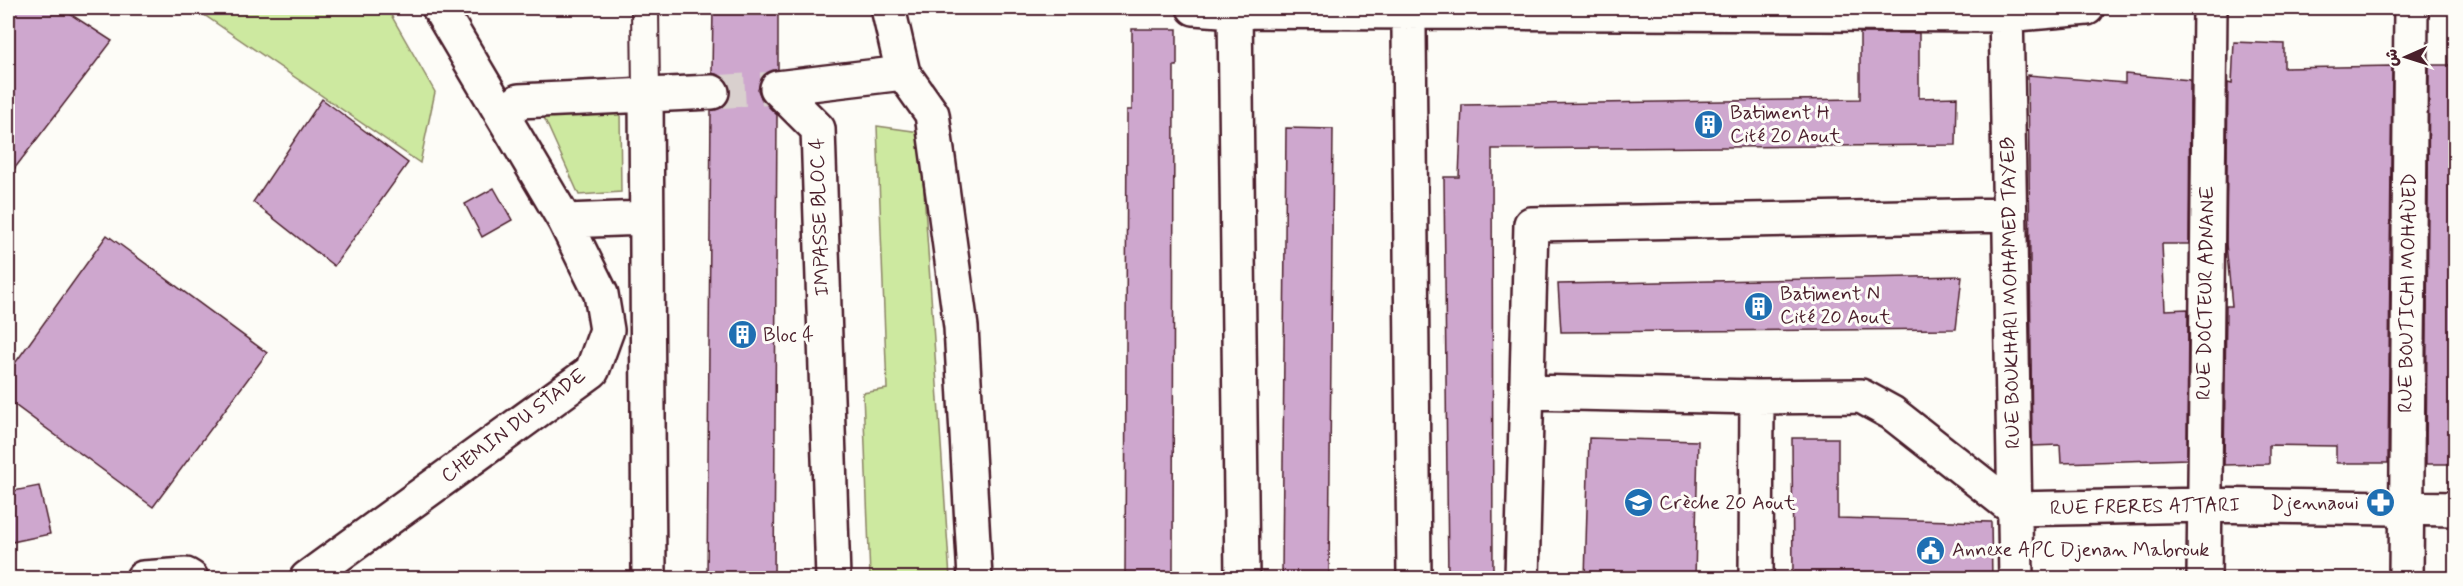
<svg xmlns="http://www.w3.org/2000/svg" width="2463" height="586" viewBox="0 0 2463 586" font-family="Mynerve,'Playpen Sans Arabic',sans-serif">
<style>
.green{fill:#cde9a0;stroke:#8c8466;stroke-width:1.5}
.building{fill:#cea7ce;stroke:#4a1f2b;stroke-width:1.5}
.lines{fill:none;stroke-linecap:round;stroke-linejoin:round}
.minor-tunnel{stroke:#d9d0ce;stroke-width:33;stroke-dasharray:33 16;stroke-linecap:butt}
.pedestrian-casing{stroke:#4a1f2b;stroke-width:30}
.minor-casing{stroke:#4a1f2b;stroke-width:38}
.pedestrian{stroke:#fdfcf7;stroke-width:26}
.minor{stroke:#fdfcf7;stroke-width:33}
.labels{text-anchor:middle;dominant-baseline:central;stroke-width:6;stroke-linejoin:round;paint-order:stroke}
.poi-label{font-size:20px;fill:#4a1f2b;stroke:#fdfcf7;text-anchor:start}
.street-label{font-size:20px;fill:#4a1f2b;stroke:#fdfcf7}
</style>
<rect width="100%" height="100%" fill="#fdfcf7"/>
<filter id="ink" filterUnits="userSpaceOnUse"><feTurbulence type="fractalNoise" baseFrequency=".0167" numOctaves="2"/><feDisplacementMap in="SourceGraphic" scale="12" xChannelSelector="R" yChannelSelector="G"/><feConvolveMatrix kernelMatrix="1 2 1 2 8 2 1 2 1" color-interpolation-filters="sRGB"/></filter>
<g filter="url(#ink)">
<path class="green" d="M 194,8 L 387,8 L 435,92 L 420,163 Z
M 620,110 L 621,192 L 579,195 L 542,113 Z
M 877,126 L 920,132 L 950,578 L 870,578 L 863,393 L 887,389 Z"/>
<path class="building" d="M 8,8 L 61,8 L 112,41 L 8,177 Z
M 713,8 L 778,8 L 778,69 L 763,75 L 758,90 L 762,100 L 777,115 L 774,579 L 707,579 L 711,111 L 723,107 L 728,101 L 731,92 L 727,81 L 721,76 L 712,73 Z
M 1132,29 L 1177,29 L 1177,66 L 1174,66 L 1173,579 L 1125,579 L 1127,110 L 1132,110 Z
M 1860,33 L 1919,33 L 1919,98 L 1957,97 L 1956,145 L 1492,149 L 1493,579 L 1448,579 L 1444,177 L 1459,177 L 1462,105 L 1860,99 Z
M 2234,42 L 2284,44 L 2284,68 L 2392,66 L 2388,463 L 2336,463 L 2336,446 L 2269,445 L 2269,464 L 2224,465 L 2226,306 L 2232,306 L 2226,244 L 2228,83 L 2232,84 Z
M 2429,65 L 2456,65 L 2456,464 L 2426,464 Z
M 2125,74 L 2190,80 L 2189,244 L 2162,244 L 2165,310 L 2188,309 L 2187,459 L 2061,463 L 2060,445 L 2032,446 L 2028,75 L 2125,83 Z
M 322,99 L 408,163 L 334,266 L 253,202 Z
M 1286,128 L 1333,129 L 1329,575 L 1282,575 Z
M 494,188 L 512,220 L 482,237 L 465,204 Z
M 107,235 L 267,353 L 153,507 L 8,400 L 8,373 Z
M 1962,276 L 1956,329 L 1561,332 L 1558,284 Z
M 1589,438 L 1698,441 L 1695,579 L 1585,579 Z
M 1792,438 L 1838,438 L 1838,518 L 1991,522 L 1992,579 L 1793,579 Z
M 39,486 L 50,534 L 12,542 L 8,520 L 8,492 Z"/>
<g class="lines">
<path class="minor-tunnel" d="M 712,92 L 777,88"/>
<defs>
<path id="pedestrian" d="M 645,8 L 646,94"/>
<path id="minor" d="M 888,8 L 903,73 L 932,114 L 961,327 L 975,578
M 1194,8 L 1235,11 L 2006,15 L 2087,8
M 2006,8 L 2016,578
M 1235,11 L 1242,578
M 1409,30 L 1414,578
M 777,88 L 818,129 L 833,578
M 777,88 L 903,73
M 646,94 L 649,578
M 504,116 L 519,101 L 712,92
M 565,221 L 645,218
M 1527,392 L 1757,397
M 143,578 L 186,575 L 191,578
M 307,578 L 592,371 L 607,330 L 601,294 L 565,221 L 439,8
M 1522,578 L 1531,224 L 2009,215
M 1756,578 L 1757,397 L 1861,396 L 1892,413 L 2014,509 L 2204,505 L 2456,509
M 2204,578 L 2210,8
M 2406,578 L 2411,8"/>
</defs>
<use href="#pedestrian" class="pedestrian-casing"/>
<use href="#minor" class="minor-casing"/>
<use href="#pedestrian" class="pedestrian"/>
<use href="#minor" class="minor"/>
</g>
</g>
<defs>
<symbol id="building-disc" viewBox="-11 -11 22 22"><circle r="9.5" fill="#1f6fb2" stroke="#fdfcf7"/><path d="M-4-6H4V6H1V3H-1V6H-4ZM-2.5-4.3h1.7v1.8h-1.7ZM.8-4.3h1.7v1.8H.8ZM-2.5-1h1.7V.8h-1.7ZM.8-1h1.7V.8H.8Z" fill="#fff"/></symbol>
<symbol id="school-disc" viewBox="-11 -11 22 22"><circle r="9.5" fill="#1f6fb2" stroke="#fdfcf7"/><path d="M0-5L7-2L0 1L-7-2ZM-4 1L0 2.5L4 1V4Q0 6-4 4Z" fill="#fff"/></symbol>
<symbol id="pharmacy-disc" viewBox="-11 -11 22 22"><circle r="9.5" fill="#1f6fb2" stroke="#fdfcf7"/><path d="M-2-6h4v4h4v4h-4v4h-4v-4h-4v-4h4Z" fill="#fff"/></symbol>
<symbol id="civic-disc" viewBox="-11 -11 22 22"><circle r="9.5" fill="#1f6fb2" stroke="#fdfcf7"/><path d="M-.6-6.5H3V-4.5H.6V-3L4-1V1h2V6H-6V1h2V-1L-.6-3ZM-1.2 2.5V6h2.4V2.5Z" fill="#fff"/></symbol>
</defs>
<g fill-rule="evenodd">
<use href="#building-disc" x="1692" y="108" width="33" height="33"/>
<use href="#building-disc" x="1742" y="290" width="33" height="33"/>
<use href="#building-disc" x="726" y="318" width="33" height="33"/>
<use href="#school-disc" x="1622" y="486" width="33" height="33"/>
<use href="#pharmacy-disc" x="2364" y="486" width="33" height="33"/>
<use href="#civic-disc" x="1914" y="534" width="33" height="33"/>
</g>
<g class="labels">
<g class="poi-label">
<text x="1730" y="113">Batiment H<tspan x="1730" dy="23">Cité 20 Aout</tspan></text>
<text x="1780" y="294">Batiment N<tspan x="1780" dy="23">Cité 20 Aout</tspan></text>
<text x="763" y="335">Bloc 4</text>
<text x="1659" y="503">Crèche 20 Aout</text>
<text x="2359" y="503" text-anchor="end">Djennaoui</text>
<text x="1952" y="550">Annexe APC Djenan Mabrouk</text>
</g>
<g class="street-label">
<text transform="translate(820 217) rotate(-92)">IMPASSE BLOC 4</text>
<text transform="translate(2011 293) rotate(-91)">RUE BOUKHARI MOHAMED TAYEB</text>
<text transform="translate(2206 293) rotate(-89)">RUE DOCTEUR ADNANE</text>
<text transform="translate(2408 293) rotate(-89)">RUE BOUTICHI MOHAÙED</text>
<text transform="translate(514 426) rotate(-37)">CHEMIN DU STADE</text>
<text transform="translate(2145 507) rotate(-1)">RUE FRERES ATTARI</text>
</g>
</g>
<rect width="2463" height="586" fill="none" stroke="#fdfcf7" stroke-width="30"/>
<rect x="15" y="15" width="2433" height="556" fill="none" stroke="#4a1f2b" stroke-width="2" filter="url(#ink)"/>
<g transform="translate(2406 57) rotate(267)" stroke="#fdfcf7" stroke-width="4.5" paint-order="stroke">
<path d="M0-4.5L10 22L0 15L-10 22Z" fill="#4a1f2b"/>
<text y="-9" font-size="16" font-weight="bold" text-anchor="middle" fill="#4a1f2b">ش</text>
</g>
</svg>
